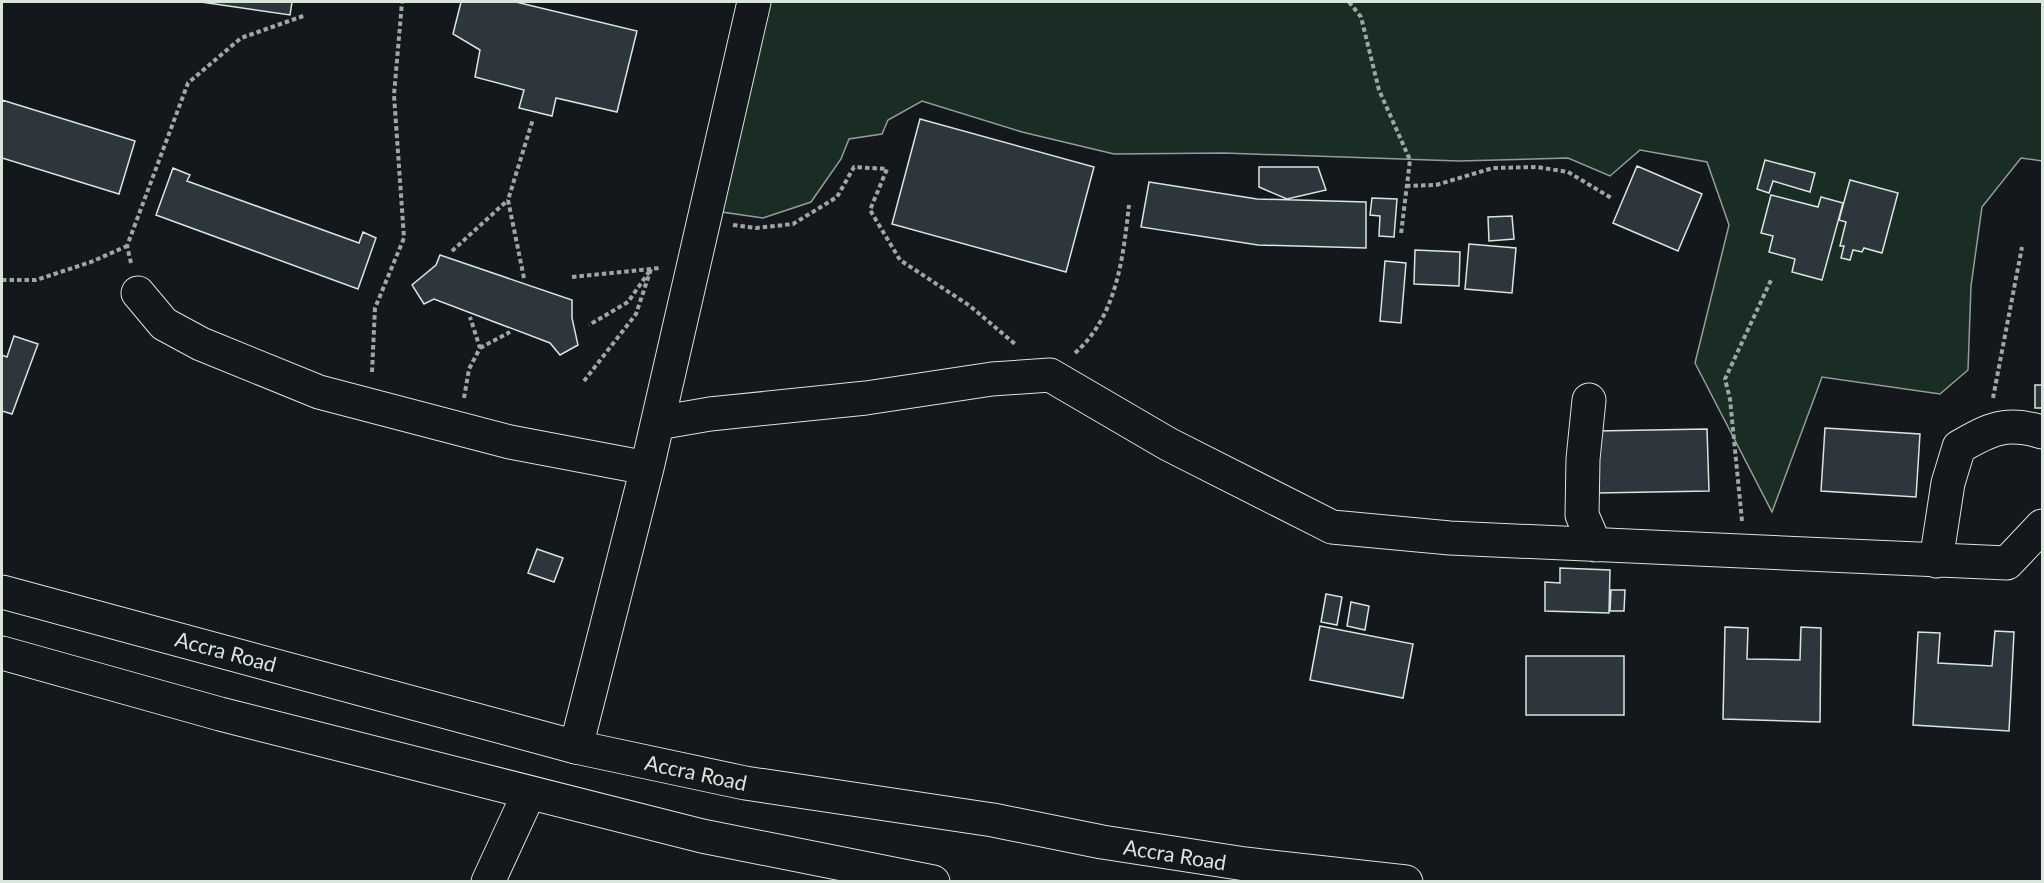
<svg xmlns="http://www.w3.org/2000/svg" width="2044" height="883" viewBox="0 0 2044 883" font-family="Lato,sans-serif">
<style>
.green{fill:#1a2d24;stroke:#939e99;stroke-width:1.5}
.building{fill:#2c363c;stroke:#d8e6dc;stroke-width:1.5}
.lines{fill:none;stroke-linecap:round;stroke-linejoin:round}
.minor-casing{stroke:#d8e6dc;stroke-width:35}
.highway-casing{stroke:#d8e6dc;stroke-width:35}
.path{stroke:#9da8a2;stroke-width:4;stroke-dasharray:4.5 3;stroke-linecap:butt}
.minor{stroke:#14181c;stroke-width:33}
.highway{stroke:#14181c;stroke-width:33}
.labels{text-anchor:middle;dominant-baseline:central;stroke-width:4.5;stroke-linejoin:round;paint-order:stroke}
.street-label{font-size:21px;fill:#d8e6dc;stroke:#14181c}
</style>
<rect width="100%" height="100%" fill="#14181c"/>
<path class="green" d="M 763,2 L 2042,2 L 2042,161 L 2021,158 L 1982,207 L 1971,286 L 1968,370 L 1940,394 L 1822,377 L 1772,512 L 1695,363 L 1729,225 L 1707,162 L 1640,150 L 1610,176 L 1568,158 L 1459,161 L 1224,153 L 1114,154 L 1022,132 L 922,101 L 888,120 L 882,134 L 849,139 L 841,159 L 811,202 L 763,218 L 722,212 Z"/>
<path class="building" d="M 201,2 L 292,2 L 290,15 Z
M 461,2 L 516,2 L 637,31 L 617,112 L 556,98 L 552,116 L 519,108 L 524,90 L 475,77 L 480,50 L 453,34 Z
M 2,100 L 135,141 L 119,194 L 2,158 Z
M 920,119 L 1094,167 L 1066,272 L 892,224 Z
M 1765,160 L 1815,173 L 1810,192 L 1773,181 L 1769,193 L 1757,189 Z
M 1637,166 L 1702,194 L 1678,251 L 1613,223 Z
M 1259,167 L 1318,167 L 1326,190 L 1287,199 L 1259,187 Z
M 173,168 L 190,175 L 187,181 L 359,243 L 363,232 L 376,238 L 358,289 L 156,215 Z
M 1850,180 L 1898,193 L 1882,253 L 1864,248 L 1862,252 L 1853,250 L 1850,260 L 1841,258 L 1844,246 L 1840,246 L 1846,222 L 1839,220 Z
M 1149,182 L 1257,199 L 1366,202 L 1366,248 L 1258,245 L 1141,227 Z
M 1771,195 L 1818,207 L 1821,197 L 1843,203 L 1822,280 L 1792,272 L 1795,259 L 1769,252 L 1773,236 L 1761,233 Z
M 1372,198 L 1397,199 L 1394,237 L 1379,236 L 1380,216 L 1370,215 Z
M 1512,216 L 1514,239 L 1489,241 L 1488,217 Z
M 1469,244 L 1516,248 L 1512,293 L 1465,289 Z
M 1415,250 L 1460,252 L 1459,286 L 1414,284 Z
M 440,255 L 572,300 L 572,318 L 578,345 L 560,355 L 550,343 L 434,299 L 424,304 L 412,285 L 436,265 Z
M 1385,261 L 1406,263 L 1401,323 L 1380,321 Z
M 14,336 L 38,344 L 12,414 L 2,411 L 2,355 L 7,357 Z
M 2035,385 L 2042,385 L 2042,408 L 2035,408 Z
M 1825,428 L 1920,434 L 1916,497 L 1821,491 Z
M 1707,429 L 1709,491 L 1597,493 L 1596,431 Z
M 537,549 L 563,558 L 554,582 L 528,573 Z
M 1560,568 L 1610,570 L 1609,613 L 1545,611 L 1545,582 L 1560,583 Z
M 1611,590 L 1625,590 L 1624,611 L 1610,611 Z
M 1326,594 L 1342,597 L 1337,625 L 1321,622 Z
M 1351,602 L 1369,606 L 1365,630 L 1347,626 Z
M 1320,626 L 1413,644 L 1403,698 L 1310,680 Z
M 1725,627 L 1748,628 L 1747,659 L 1800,660 L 1801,627 L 1821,628 L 1820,722 L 1723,719 Z
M 1995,631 L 2014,632 L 2009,731 L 1913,725 L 1918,632 L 1940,633 L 1938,663 L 1992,666 Z
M 1526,656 L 1624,656 L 1624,715 L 1526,715 Z"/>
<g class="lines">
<defs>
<path id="minor" d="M 138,293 L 164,324 L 201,344 L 319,392 L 510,442 L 647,468
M 1589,400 L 1583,459 L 1582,515 L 1595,545
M 658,423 L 710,414 L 866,398 L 992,379 L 1050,375 L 1168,444 L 1332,527 L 1450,538 L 2007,563 L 2042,526
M 1936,561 L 1948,483 L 1959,447 C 1990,429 2006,421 2042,432
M 576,747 L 647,468 L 754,2
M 488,882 L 529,793"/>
<path id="highway" d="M 2,592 L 576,747 L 745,783 L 993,820 L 1102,842 L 1245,864 L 1406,882
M 2,653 L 220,714 L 702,836 L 933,882"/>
</defs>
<use href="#minor" class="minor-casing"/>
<use href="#highway" class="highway-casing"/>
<path class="path" d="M 1349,2 L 1361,17 L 1379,90 L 1410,160 L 1401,234
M 1406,186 L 1436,185 L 1493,168 L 1537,167 L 1568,172 L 1613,199
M 733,225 L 756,228 L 793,224 L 837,197 L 854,167 L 887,169 L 870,210 L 900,260 L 970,306 L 1015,344
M 452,251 L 508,200
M 131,263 L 127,246 L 188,83 L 241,38 L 306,15
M 572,277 L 660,268
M 524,278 L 508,200 L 533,119
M 2,280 L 36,280 L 91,262 L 127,246
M 480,348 L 510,332
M 1075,353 C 1117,316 1123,258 1129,205
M 372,372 L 375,308 L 404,238 L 394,95 L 402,2
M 584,381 L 636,314 L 651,269 L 628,302 L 589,325
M 464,398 L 469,369 L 480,348 L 470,317
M 1993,398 L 2022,247
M 1742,521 L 1730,399 L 1725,379 L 1772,278"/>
<use href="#minor" class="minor"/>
<use href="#highway" class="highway"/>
</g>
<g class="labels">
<g class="street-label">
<text transform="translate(226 651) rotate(15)">Accra Road</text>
<text transform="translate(696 772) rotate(12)">Accra Road</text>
<text transform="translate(1175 854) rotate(9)">Accra Road</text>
</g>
</g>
<rect width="2044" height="883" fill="none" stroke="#d8e6dc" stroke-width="6"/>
</svg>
